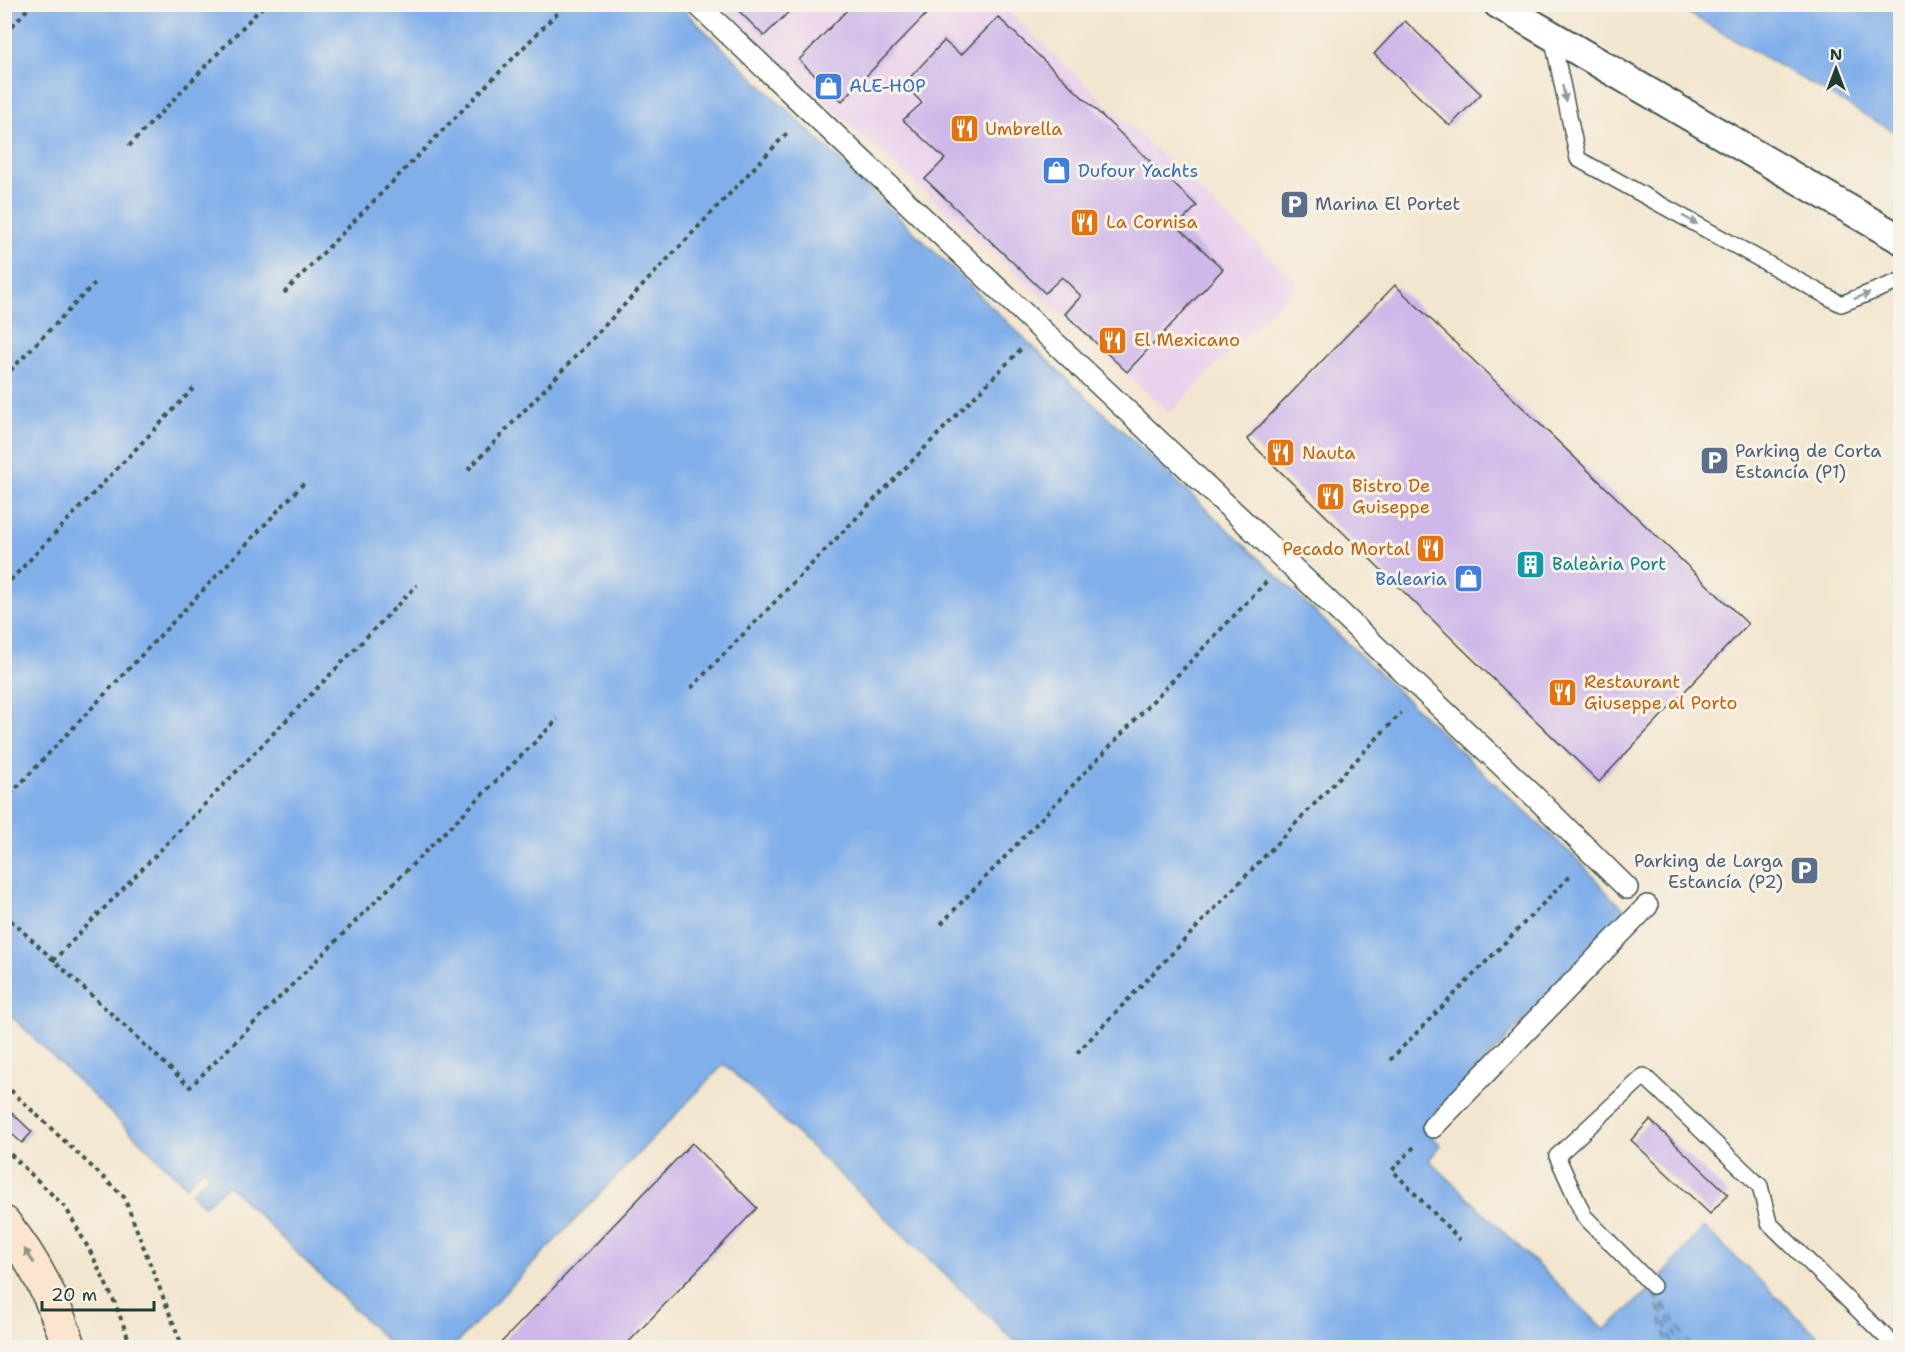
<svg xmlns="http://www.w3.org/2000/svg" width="1905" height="1352" viewBox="0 0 1905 1352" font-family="'Shantell Sans',sans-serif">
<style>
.built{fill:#ead1ec}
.water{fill:#80afea;stroke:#50768f;stroke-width:1.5}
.pier{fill:#f3e6cf}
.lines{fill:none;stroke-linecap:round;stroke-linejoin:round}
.ferry{stroke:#375a62;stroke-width:1.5;stroke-dasharray:8 6;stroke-linecap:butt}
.building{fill:#cfb8e9}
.service-casing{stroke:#3f564b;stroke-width:18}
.pedestrian-casing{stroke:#3f564b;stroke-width:24}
.minor-casing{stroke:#3f564b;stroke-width:32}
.secondary-casing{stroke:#3f564b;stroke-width:36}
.path{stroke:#3f564b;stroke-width:4;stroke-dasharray:4.5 4.5;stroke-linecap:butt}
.service{stroke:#fff;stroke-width:15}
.pedestrian{stroke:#fff;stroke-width:21}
.minor{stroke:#fff;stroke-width:28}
.secondary{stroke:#fce5cf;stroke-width:33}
.oneway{fill:#8f9e9a}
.oneway2{fill:#8e9182}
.labels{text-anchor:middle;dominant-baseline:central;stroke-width:6;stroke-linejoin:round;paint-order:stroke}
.shop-label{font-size:18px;fill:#366cbe;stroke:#f7f3e8;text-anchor:start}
.food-label{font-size:18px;fill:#c56008;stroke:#f7f3e8;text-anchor:start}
.service-label{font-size:18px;fill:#4e5e75;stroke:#f7f3e8;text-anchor:start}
.culture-label{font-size:18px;fill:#0d838f;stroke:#f7f3e8;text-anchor:start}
</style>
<rect width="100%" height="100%" fill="#f7f3e8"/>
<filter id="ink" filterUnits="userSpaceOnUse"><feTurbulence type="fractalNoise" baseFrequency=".0167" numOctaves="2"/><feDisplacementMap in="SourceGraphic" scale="12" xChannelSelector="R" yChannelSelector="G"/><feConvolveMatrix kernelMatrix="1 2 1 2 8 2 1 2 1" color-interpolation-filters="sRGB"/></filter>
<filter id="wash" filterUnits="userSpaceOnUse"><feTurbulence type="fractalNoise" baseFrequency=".008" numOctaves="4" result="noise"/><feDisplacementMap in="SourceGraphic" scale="24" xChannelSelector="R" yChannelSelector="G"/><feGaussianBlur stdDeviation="1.35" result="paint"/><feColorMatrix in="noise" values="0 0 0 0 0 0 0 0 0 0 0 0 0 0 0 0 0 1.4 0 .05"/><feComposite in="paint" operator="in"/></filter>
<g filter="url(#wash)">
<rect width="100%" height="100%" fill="#f3e6cf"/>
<path class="built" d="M 720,5 L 1001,5 L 1298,283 L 1170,413 L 769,52 Z"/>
<path class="water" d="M 4,5 L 678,5 L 1028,342 L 1274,573 L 1493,782 L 1582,864 L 1611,897 L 1628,912 L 1422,1127 L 1441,1145 L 1429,1160 L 1605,1330 L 1653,1286 L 1704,1227 L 1829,1347 L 1021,1347 L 724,1064 L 453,1347 L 393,1347 L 228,1185 L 204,1206 L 190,1193 L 209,1175 L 204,1168 L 186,1186 L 5,1010 Z
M 1674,5 L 1900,5 L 1900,136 Z"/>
<path class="pier" d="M 1671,4 L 1900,136 L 1900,139 L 1808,86 Z"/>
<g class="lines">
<path class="ferry" d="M 1654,1292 L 1669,1348
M 1656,1292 L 1692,1348
M 1656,1292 L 1682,1348
M 1656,1295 L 1674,1348"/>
</g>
<g id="blocks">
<path class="building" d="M 732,4 L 797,4 L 764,36 Z
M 853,4 L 936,4 L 842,101 L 799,60 Z
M 998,17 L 1197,206 L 1177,226 L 1223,269 L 1127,372 L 1065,314 L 1081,296 L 1062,277 L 1045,293 L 925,179 L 945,159 L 903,120 L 922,103 L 904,84 L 944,41 L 961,55 Z
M 1405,21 L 1481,94 L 1450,126 L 1374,54 Z
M 1395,285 L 1748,624 L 1599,782 L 1247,439 Z
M 7,1108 L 32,1132 L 22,1143 L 4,1127 L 4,1111 Z
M 1650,1120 L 1728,1194 L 1710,1214 L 1631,1140 Z
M 692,1143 L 757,1208 L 623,1348 L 496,1348 Z"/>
</g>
</g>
<g filter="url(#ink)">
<use href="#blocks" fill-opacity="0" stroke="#3f564b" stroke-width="1.5"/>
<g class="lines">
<defs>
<path id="service" d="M 1552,36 L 1578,159 L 1841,304 L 1900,281
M 1653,1286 L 1584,1216 L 1557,1156 L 1644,1076 L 1760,1186 L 1769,1223 L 1897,1348"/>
<path id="pedestrian" d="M 697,4 L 1533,795 L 1627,888
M 1433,1127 L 1647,906"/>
<path id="minor" d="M 1498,4 L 1900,239"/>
<path id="secondary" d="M 4,1223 C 37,1264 52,1298 70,1348"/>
</defs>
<use href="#service" class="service-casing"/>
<use href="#pedestrian" class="pedestrian-casing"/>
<use href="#minor" class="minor-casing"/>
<use href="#secondary" class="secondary-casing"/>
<path class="path" d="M 12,26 L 32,4
M 129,146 L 265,4
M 284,293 L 566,4
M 4,377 L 95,283
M 468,470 L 789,131
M 4,587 L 194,388
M 691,688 L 1021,349
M 4,801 L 306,481
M 4,914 L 190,1087 L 558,719
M 941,924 L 1266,582
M 53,961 L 417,585
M 1077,1053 L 1401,713
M 1390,1060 L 1571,875
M 4,1084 L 124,1197 L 183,1348
M 1414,1147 L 1392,1170 L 1460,1240
M 4,1148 L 66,1208 L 91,1253 L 115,1303 L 132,1348"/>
<use href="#service" class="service"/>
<use href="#pedestrian" class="pedestrian"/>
<use href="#minor" class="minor"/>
<use href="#secondary" class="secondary"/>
</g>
<defs><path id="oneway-solid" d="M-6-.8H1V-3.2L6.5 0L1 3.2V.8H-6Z" transform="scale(1.5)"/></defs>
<g class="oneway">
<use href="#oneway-solid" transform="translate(1564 93) rotate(78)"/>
<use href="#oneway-solid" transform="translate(1690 220) rotate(29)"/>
<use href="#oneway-solid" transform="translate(1862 296) rotate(-21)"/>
</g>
<use class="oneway2" href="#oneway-solid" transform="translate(29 1256) rotate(-123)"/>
</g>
<defs>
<symbol id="shop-square" viewBox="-11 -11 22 22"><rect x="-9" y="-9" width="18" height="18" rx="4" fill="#3f7fe0" stroke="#f7f3e8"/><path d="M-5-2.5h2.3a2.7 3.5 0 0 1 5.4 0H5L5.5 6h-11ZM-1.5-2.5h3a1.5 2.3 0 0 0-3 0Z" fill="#fff"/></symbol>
<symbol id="restaurant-square" viewBox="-11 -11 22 22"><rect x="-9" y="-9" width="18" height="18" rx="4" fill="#e8710a" stroke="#f7f3e8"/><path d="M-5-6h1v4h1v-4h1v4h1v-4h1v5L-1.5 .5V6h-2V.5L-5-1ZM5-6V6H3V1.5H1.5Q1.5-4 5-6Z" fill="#fff"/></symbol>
<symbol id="parking-square" viewBox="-11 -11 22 22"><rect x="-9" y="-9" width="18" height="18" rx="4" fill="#5c6f8a" stroke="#f7f3e8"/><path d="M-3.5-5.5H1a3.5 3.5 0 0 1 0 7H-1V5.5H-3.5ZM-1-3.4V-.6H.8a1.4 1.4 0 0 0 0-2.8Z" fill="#fff"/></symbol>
<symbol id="building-square" viewBox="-11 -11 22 22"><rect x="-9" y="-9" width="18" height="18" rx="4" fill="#0f9aa8" stroke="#f7f3e8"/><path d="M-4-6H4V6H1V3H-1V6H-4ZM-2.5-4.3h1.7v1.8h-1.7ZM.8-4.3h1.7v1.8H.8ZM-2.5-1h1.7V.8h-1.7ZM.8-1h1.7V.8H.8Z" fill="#fff"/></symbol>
</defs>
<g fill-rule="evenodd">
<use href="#shop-square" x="812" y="70" width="33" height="33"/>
<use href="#restaurant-square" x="948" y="112" width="33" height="33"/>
<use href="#shop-square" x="1040" y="154" width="33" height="33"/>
<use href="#parking-square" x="1278" y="188" width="33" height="33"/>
<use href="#restaurant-square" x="1068" y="206" width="33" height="33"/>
<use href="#restaurant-square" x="1096" y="324" width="33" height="33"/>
<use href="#restaurant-square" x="1264" y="436" width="33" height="33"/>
<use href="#parking-square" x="1698" y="444" width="33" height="33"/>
<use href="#restaurant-square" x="1314" y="480" width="33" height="33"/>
<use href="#restaurant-square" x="1414" y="532" width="33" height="33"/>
<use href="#building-square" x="1514" y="548" width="33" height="33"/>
<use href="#shop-square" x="1452" y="562" width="33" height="33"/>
<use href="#restaurant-square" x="1546" y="676" width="33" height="33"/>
<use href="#parking-square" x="1788" y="854" width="33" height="33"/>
</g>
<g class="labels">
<g class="shop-label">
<text x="849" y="86">ALE-HOP</text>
<text x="1078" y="171">Dufour Yachts</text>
<text x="1447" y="579" text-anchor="end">Balearia</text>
</g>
<g class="food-label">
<text x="985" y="129">Umbrella</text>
<text x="1106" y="222">La Cornisa</text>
<text x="1134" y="340">El Mexicano</text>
<text x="1302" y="453">Nauta</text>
<text x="1352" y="486">Bistro De<tspan x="1352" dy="21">Guiseppe</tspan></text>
<text x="1410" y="549" text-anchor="end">Pecado Mortal</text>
<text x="1584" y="682">Restaurant<tspan x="1584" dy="21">Giuseppe al Porto</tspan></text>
</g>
<g class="service-label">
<text x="1315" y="204">Marina El Portet</text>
<text x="1735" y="451">Parking de Corta<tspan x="1735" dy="21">Estancía (P1)</tspan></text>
<text x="1783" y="861" text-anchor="end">Parking de Larga<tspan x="1783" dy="21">Estancía (P2)</tspan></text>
</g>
<g class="culture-label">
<text x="1552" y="564">Baleària Port</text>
</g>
</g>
<rect width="1905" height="1352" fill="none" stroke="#f7f3e8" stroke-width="24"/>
<g transform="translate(1836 69)" stroke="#f7f3e8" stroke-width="4.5" paint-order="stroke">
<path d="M0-4.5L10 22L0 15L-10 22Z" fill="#1f3d34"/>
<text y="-9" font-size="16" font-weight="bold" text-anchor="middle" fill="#1f3d34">N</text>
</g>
<path d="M42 1301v9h112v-9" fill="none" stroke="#1f3d34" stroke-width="3"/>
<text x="51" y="1301" font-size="18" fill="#1f3d34" stroke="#f7f3e8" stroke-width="4.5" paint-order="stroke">20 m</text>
</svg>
